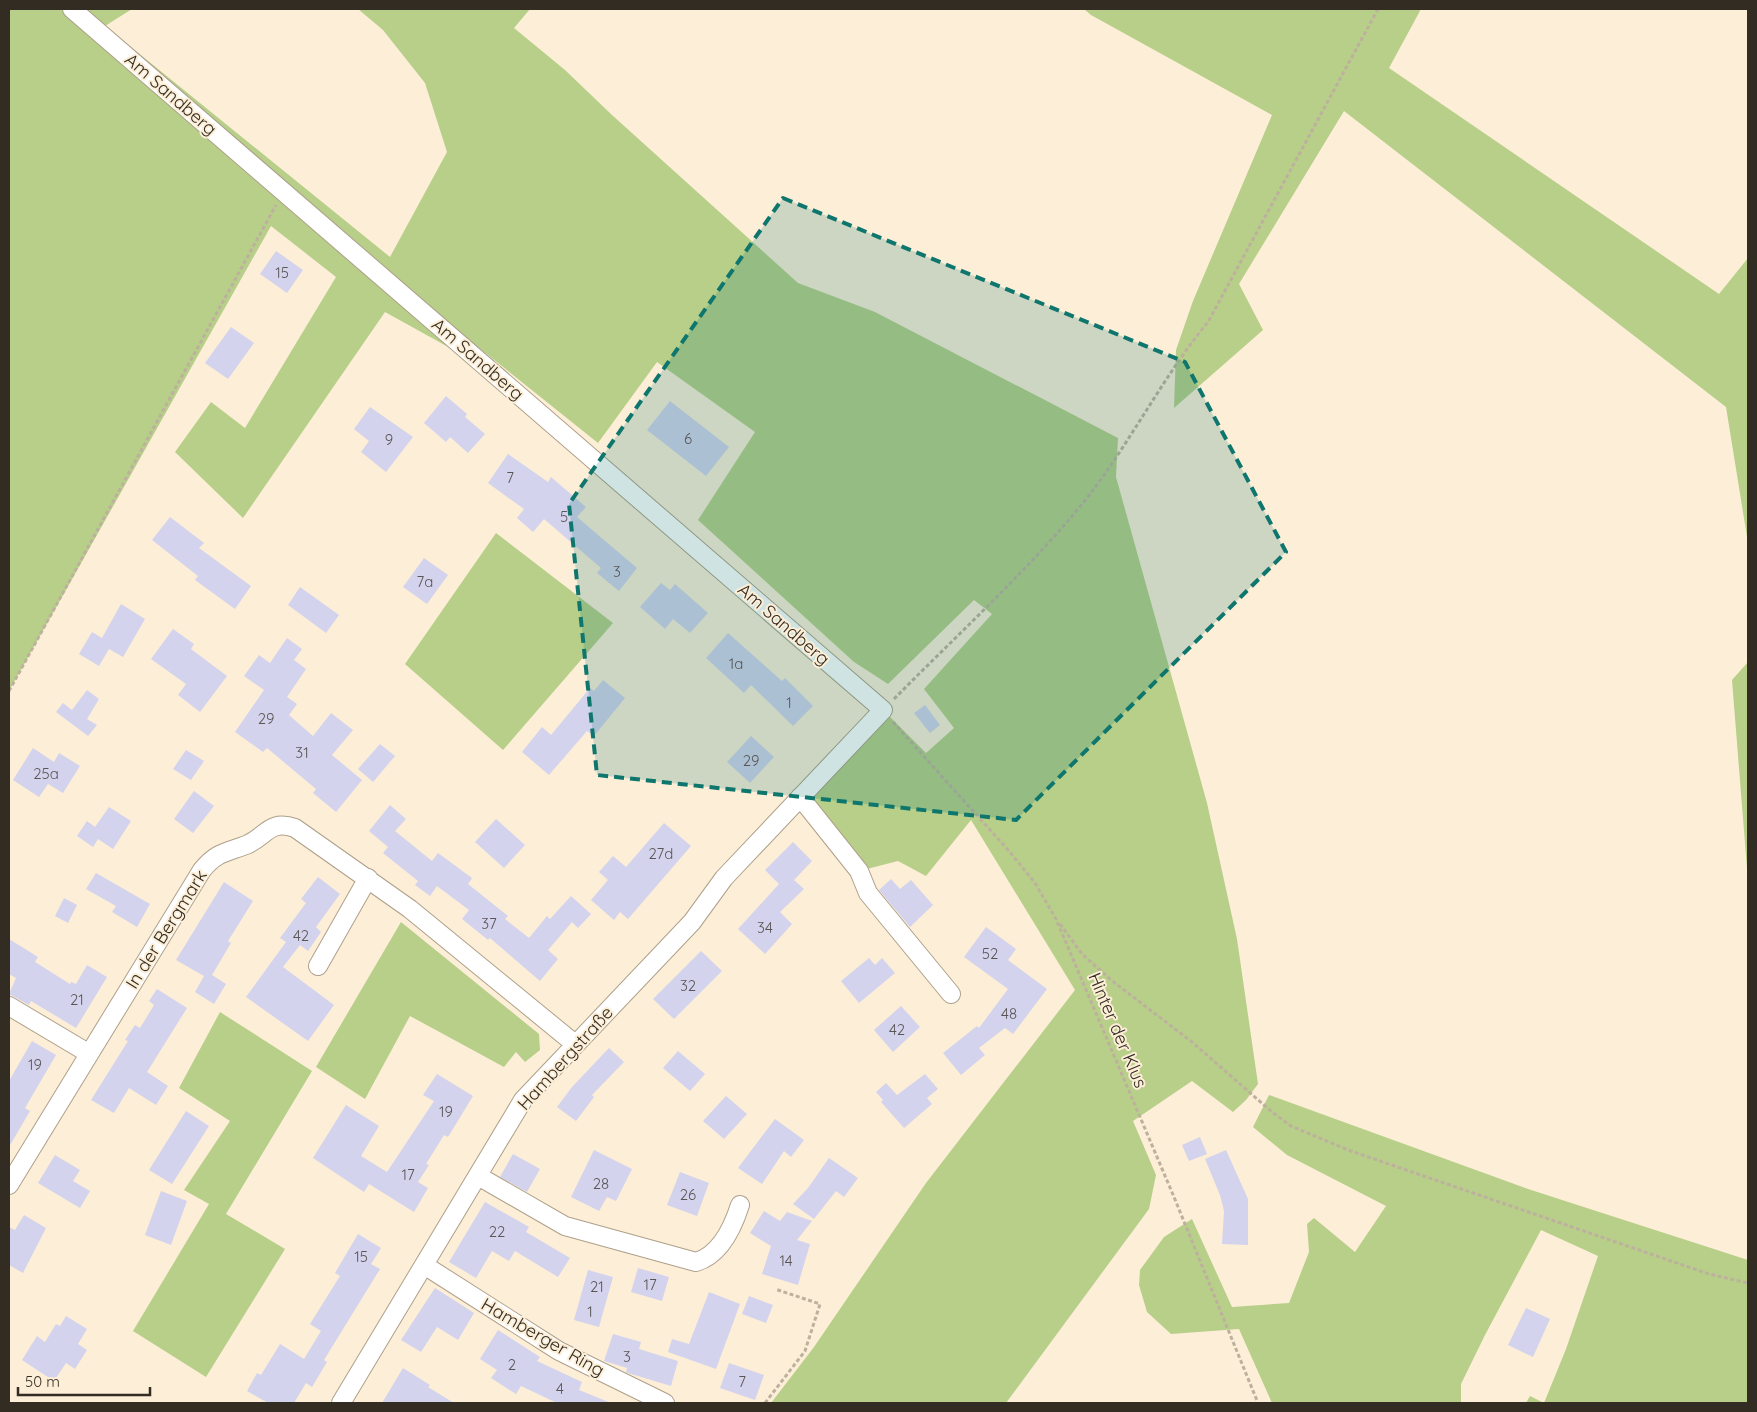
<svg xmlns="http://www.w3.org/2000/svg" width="1757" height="1412" viewBox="0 0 1757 1412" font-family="Quicksand,sans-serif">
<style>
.green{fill:#b7cf89}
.building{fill:#d3d3ed}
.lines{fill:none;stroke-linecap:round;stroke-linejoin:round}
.street-casing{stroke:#aea08a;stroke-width:20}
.path{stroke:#bdb19e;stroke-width:3;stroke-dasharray:4 2.5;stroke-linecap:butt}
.street{stroke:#fff;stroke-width:18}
.marked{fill:#0f766e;fill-opacity:0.2;stroke:#0f766e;stroke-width:4;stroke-dasharray:10 6;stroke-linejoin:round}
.labels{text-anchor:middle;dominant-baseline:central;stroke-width:4;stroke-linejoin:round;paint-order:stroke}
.number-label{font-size:15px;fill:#5a5656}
.street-label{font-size:18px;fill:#322c23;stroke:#fdeed7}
</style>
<rect width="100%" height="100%" fill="#fdeed7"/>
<path class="green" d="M 9,9 L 132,9 L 105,26 L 390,257 L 447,152 L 425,83 L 383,30 L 358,9 L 530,9 L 514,28 L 565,70 L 612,115 L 798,283 L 875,312 L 1118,438 L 1116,477 L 1207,803 L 1237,939 L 1258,1084 L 1246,1100 L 1233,1112 L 1192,1081 L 1133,1121 L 1156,1175 L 1149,1209 L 1006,1403 L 771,1403 L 814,1347 L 926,1183 L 1075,990 L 971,820 L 926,876 L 898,861 L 859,871 L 800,797 L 883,710 L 926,753 L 954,728 L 924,689 L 992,614 L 974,600 L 888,684 L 854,662 L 698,520 L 755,432 L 657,362 L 598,443 L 478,347 L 450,348 L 385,312 L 243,518 L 175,452 L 211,402 L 245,428 L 336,277 L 271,226 L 9,691 Z
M 1084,9 L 1421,9 L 1389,68 L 1719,294 L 1748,258 L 1748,543 L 1726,407 L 1344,111 L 1239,284 L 1263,330 L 1174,408 L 1176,350 L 1193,301 L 1272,115 L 1091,15 Z
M 496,533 L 613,623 L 503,750 L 405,664 Z
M 1748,662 L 1748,881 L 1732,680 Z
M 401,922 L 539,1034 L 540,1050 L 525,1062 L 516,1052 L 504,1067 L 410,1016 L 365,1099 L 316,1067 Z
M 220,1012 L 312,1071 L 226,1214 L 285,1249 L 206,1377 L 133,1331 L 209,1204 L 184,1190 L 230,1121 L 179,1088 Z
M 1269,1095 L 1528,1189 L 1748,1260 L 1748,1403 L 1526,1403 L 1530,1396 L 1544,1403 L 1566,1349 L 1598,1256 L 1541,1230 L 1485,1335 L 1461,1384 L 1461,1403 L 1272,1403 L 1239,1329 L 1171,1334 L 1147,1312 L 1139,1285 L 1140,1270 L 1164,1237 L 1192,1219 L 1232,1307 L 1289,1303 L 1309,1252 L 1307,1224 L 1314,1218 L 1355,1252 L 1386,1206 L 1287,1155 L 1253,1127 Z"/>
<path class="building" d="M 276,251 L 303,270 L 287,293 L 260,274 Z
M 231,327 L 254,343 L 228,379 L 205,363 Z
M 446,396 L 467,414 L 465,417 L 485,434 L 468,453 L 450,437 L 446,442 L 424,423 Z
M 670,401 L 729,447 L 706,476 L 647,430 Z
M 370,407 L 413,437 L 386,472 L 361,452 L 369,441 L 354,429 Z
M 508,454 L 548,482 L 551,477 L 586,507 L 577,517 L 637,568 L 619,591 L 597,573 L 601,568 L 544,519 L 533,532 L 517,518 L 524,509 L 488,483 Z
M 170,517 L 204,543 L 199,548 L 251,586 L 235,609 L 195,580 L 198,576 L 152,540 Z
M 424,558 L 448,575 L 427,604 L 403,587 Z
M 661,583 L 670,590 L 675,584 L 708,613 L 690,633 L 673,619 L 665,629 L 640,607 Z
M 300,587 L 339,615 L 326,633 L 288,605 Z
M 121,604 L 145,619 L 123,657 L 109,649 L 99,666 L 79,654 L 92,632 L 102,638 Z
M 173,629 L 194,644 L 191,649 L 227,676 L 200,712 L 178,695 L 186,684 L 151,659 Z
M 728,633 L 782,681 L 785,678 L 813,706 L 793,726 L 751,685 L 744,693 L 706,658 Z
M 287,638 L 302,649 L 294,660 L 306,669 L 287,697 L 297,704 L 289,715 L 313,736 L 331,713 L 353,730 L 332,755 L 362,780 L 336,812 L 313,793 L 316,789 L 267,748 L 263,752 L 235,732 L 264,690 L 244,676 L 259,655 L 270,663 Z
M 603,680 L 625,698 L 594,736 L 587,731 L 549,775 L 522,752 L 542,727 L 551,735 L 590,688 L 594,691 Z
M 87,690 L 99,699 L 87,719 L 97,725 L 88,736 L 56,712 L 63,703 L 72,710 Z
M 925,705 L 940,725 L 930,733 L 914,713 Z
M 751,736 L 774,757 L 750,783 L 727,762 Z
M 380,744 L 395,756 L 373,782 L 358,769 Z
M 33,748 L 54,762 L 59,753 L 80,766 L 63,793 L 48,784 L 39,797 L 13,780 Z
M 186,750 L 204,761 L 191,780 L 173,769 Z
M 194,791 L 214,806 L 193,833 L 174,819 Z
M 390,805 L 406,819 L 395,831 L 432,861 L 438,853 L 472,878 L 468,884 L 508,916 L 505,919 L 529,938 L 547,916 L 550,919 L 571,896 L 591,914 L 578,928 L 572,922 L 548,950 L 558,959 L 540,981 L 490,938 L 488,940 L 462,919 L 469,910 L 437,886 L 430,896 L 415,885 L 418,881 L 383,853 L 388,847 L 369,831 Z
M 109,807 L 131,821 L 113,849 L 98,839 L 93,847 L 77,836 L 87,821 L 95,827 Z
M 496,819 L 525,845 L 504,868 L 475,842 Z
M 664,823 L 691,846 L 628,919 L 620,912 L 614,920 L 591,900 L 608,880 L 599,872 L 613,856 L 626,867 Z
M 793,842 L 812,861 L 794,880 L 804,889 L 780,912 L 792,924 L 765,954 L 738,929 L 779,884 L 765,870 Z
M 96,873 L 150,904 L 137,927 L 112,912 L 116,906 L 86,889 Z
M 318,877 L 340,894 L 316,927 L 321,932 L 308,951 L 300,945 L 283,967 L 334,1005 L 308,1041 L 246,997 L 286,942 L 280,938 L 306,903 L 301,899 Z
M 891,879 L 900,889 L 911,880 L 933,905 L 910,927 L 879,890 Z
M 224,882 L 253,901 L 228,941 L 231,943 L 212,975 L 226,984 L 214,1004 L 195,992 L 204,976 L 176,960 Z
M 64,898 L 77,905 L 68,923 L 55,916 Z
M 986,927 L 1016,949 L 1008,960 L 1047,989 L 1013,1034 L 1005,1028 L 979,1048 L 985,1055 L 961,1075 L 943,1053 L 977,1026 L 979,1028 L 1008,989 L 964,957 Z
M 9,939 L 38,957 L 35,962 L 70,984 L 71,982 L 76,984 L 87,965 L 107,977 L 76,1028 L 31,1001 L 29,1005 L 9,994 L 16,978 L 9,974 Z
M 701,951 L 722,971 L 674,1019 L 653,999 Z
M 869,958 L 875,965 L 882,958 L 895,973 L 859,1003 L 841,981 Z
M 157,989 L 187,1008 L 147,1072 L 168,1086 L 156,1105 L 129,1088 L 114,1113 L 91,1100 L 128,1041 L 125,1040 L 135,1025 L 140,1028 L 154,1005 L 149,1001 Z
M 901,1006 L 920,1027 L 893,1052 L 874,1030 Z
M 32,1041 L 56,1055 L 25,1108 L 30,1111 L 9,1147 L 9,1081 Z
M 609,1048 L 624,1062 L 592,1095 L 594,1097 L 576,1121 L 557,1107 L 572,1087 Z
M 678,1051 L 705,1074 L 690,1091 L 663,1068 Z
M 437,1074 L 473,1096 L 448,1137 L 444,1135 L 426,1164 L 429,1165 L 418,1182 L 428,1188 L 414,1212 L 369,1184 L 364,1192 L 313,1158 L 346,1105 L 379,1126 L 361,1156 L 387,1172 L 434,1101 L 423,1095 Z
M 925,1074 L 938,1089 L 927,1098 L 932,1104 L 904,1128 L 881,1102 L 883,1100 L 876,1092 L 886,1083 L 897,1095 Z
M 726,1096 L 747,1114 L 724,1139 L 703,1121 Z
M 186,1111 L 209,1126 L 172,1184 L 149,1170 Z
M 775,1119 L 804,1140 L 791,1157 L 784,1151 L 762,1184 L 738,1168 Z
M 1200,1137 L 1207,1154 L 1189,1161 L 1182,1145 Z
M 594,1150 L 632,1169 L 616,1201 L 607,1197 L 599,1211 L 571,1197 Z
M 1226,1150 L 1248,1199 L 1248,1245 L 1222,1244 L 1224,1211 L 1220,1195 L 1205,1159 Z
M 513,1154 L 540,1169 L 527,1192 L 500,1177 Z
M 55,1155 L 80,1170 L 73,1181 L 90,1191 L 80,1208 L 38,1183 Z
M 829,1158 L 858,1178 L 844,1197 L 836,1191 L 814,1219 L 793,1204 L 808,1188 Z
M 680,1172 L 709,1183 L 697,1216 L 667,1205 Z
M 161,1191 L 187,1201 L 171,1245 L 145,1235 Z
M 485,1202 L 529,1227 L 526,1232 L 570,1258 L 558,1277 L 515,1251 L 509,1261 L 492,1251 L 476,1278 L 449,1262 Z
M 764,1211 L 780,1221 L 787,1212 L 812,1221 L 797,1240 L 810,1244 L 798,1285 L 762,1274 L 771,1246 L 750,1233 Z
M 24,1215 L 46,1228 L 23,1273 L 9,1265 L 9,1227 L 15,1230 Z
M 358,1234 L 381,1248 L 371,1264 L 380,1269 L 324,1360 L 327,1362 L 312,1387 L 306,1383 L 294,1403 L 268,1403 L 247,1391 L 257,1373 L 261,1375 L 280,1344 L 304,1359 L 321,1331 L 310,1324 L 340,1276 L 335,1273 Z
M 638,1268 L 669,1277 L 662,1301 L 631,1292 Z
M 588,1270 L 613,1277 L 599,1327 L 574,1320 Z
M 435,1288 L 474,1313 L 458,1340 L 437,1327 L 421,1352 L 401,1340 Z
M 709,1292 L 740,1304 L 716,1369 L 668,1352 L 672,1339 L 689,1344 Z
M 749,1296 L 773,1305 L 766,1323 L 742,1314 Z
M 1526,1308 L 1550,1319 L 1533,1357 L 1508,1345 Z
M 66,1316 L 87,1329 L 78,1344 L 87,1350 L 75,1369 L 66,1363 L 54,1381 L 22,1360 L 37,1336 L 45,1342 L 56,1324 L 60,1326 Z
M 498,1330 L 540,1357 L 537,1361 L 582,1382 L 579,1390 L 611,1403 L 557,1403 L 521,1386 L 516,1394 L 491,1378 L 497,1370 L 480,1359 Z
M 613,1334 L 641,1342 L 639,1349 L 678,1361 L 671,1386 L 628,1373 L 626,1372 L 627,1368 L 604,1361 Z
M 729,1363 L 764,1375 L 755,1400 L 720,1388 Z
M 403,1368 L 430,1385 L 428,1387 L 454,1403 L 382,1403 Z"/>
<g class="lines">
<defs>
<path id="street" d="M 72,9 L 883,710 L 724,878 L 692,922 L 523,1100 L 341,1403
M 800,797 L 859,871 L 868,893 L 951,994
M 318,966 L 368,878
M 9,1006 L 88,1053
M 478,1176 L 565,1226 L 696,1262 C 720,1255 733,1227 740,1205
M 9,1185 L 202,870 C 217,852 225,853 246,845 C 266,837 269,819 295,828 L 410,909 L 575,1044
M 424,1265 L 559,1351 L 665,1403"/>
</defs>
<use href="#street" class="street-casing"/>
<path class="path" d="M 9,691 L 276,205
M 894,699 C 955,637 1022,576 1078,509 C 1127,450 1160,380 1208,322 L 1378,9
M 893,722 L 1009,851 L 1035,883 L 1056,919 L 1174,1197 L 1258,1403
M 1060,924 L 1082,954 L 1111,980 L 1192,1042 L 1272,1112 L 1291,1126 L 1348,1150 L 1709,1274 L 1748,1283
M 765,1403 L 805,1351 L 820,1304 L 775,1289"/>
<use href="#street" class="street"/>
</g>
<path class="marked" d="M 783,198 L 1185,362 L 1286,552 L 1016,820 L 597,775 L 569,504 Z"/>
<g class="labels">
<g class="number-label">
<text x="282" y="272">15</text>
<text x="688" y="438">6</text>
<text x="389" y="439">9</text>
<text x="510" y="477">7</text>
<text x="564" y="516">5</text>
<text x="617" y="571">3</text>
<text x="425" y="581">7a</text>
<text x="736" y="663">1a</text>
<text x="789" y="702">1</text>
<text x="266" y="718">29</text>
<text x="302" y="752">31</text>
<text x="751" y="760">29</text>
<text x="46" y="773">25a</text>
<text x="661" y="853">27d</text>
<text x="489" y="923">37</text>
<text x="765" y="927">34</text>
<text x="301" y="935">42</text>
<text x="990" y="953">52</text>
<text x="688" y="985">32</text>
<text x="77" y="999">21</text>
<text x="1009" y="1013">48</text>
<text x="897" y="1029">42</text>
<text x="35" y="1064">19</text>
<text x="446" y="1111">19</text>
<text x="408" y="1174">17</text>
<text x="601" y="1183">28</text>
<text x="688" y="1194">26</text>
<text x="497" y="1231">22</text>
<text x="361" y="1256">15</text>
<text x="786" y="1260">14</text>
<text x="650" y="1284">17</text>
<text x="597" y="1286">21</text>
<text x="590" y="1311">1</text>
<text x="627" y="1356">3</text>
<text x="512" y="1364">2</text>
<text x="742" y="1381">7</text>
<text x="560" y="1388">4</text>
</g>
<g class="street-label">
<text transform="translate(171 94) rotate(41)">Am Sandberg</text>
<text transform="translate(478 359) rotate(41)">Am Sandberg</text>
<text transform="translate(784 624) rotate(41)">Am Sandberg</text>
<text transform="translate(166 929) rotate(-58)">In der Bergmark</text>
<text transform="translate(1118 1030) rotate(67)">Hinter der Klus</text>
<text transform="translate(565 1058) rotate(-48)">Hambergstraße</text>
<text transform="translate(543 1337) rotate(30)">Hamberger Ring</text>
</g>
</g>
<rect width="1757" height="1412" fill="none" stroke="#322c23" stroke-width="20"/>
<path d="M18 1387v8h132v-8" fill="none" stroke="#322c23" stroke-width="2.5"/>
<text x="25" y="1387" font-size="15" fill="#322c23" stroke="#fdeed7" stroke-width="4" paint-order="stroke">50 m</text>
</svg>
